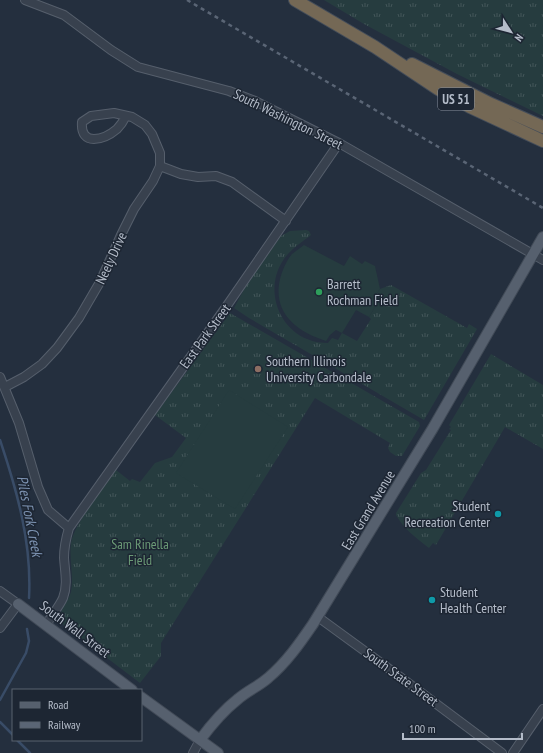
<svg xmlns="http://www.w3.org/2000/svg" width="543" height="753" viewBox="0 0 543 753" font-family="'PT Sans Narrow',sans-serif">
<style>
.grass{fill:url(#grass-tufts)}
.pitch{fill:#263c3f}
.lines{fill:none;stroke-linecap:round;stroke-linejoin:round}
.stream{stroke:#394c67;stroke-width:2.5}
.minor-casing{stroke:#565f6c;stroke-width:10}
.major-casing{stroke:#414a57;stroke-width:12}
.highway-casing{stroke:#434c59;stroke-width:14}
.minor{stroke:#38414e;stroke-width:8}
.major{stroke:#56606e;stroke-width:10}
.highway{stroke:#746855;stroke-width:12}
.rail{stroke:#5a6575;stroke-width:2.5;stroke-dasharray:4 4;stroke-linecap:butt}
.leisure-dot{fill:#2e9e5b;stroke:#1d2633;stroke-width:1.5}
.education-dot{fill:#8d6e63;stroke:#1d2633;stroke-width:1.5}
.culture-dot{fill:#0f9aa8;stroke:#1d2633;stroke-width:1.5}
.labels{text-anchor:middle;dominant-baseline:central;stroke-width:3;stroke-linejoin:round;paint-order:stroke}
.shield{fill:#1d2633;stroke:#878f9c;stroke-width:1}
.shield-label{font-size:13px;font-weight:bold;fill:#b4bcc9}
.street-label{font-size:14px;fill:#b4bcc9;stroke:#1d2633}
.poi-label{font-size:14px;fill:#b4bcc9;stroke:#1d2633;text-anchor:start}
.park-label{font-size:14px;fill:#6b9a76;stroke:#1d2633}
.water-label{font-size:15px;font-style:italic;fill:#7c92b1;stroke:#1d2633}
</style>
<defs>
<pattern id="grass-tufts" width="24" height="20" patternUnits="userSpaceOnUse"><rect width="24" height="20" fill="#263c3f"/><path d="M3 7l-1-3M5 7V3M7 7l1-3M15 17l-1-3M17 17v-4M19 17l1-3" fill="none" stroke="#435659"/></pattern>
</defs>
<rect width="100%" height="100%" fill="#242f3e"/>
<path class="grass" d="M 324,0 L 543,0 L 543,116 L 457,74 L 364,24 Z
M 306,230 L 309,231 L 311,235 C 301,243 289,250 282,262 C 265,290 278,327 307,339 C 314,342 321,343 328,343 L 332,338 L 338,340 L 342,333 L 357,341 L 371,319 L 369,317 L 380,299 L 375,296 L 380,289 L 391,285 L 467,328 L 469,324 L 477,329 L 424,420 L 249,318 L 234,308 L 247,284 L 281,236 L 290,231 Z
M 230,313 L 419,422 L 420,426 L 402,456 L 396,456 L 390,452 L 388,448 L 390,443 L 315,398 L 161,643 L 161,656 L 140,683 L 61,623 C 57,612 68,602 71,592 C 74,576 69,559 71,543 C 75,522 103,489 116,470 L 130,481 L 132,479 L 140,482 L 155,463 L 172,457 L 186,438 L 155,415 Z
M 491,354 L 543,385 L 543,449 L 505,427 L 436,545 L 433,543 L 429,548 C 416,538 404,529 396,515 L 396,513 L 421,473 L 426,470 L 449,433 L 451,430 L 449,429 L 451,427 L 449,425 Z"/>
<path class="pitch" d="M 304,245 L 344,266 L 350,256 L 362,264 L 365,261 L 375,266 L 380,289 L 375,296 L 380,299 L 369,317 L 356,310 L 342,333 L 336,330 L 330,335 L 326,341 C 297,332 272,313 280,279 C 282,271 286,261 292,254 C 296,251 300,248 304,245 Z
M 229,390 L 288,427 L 235,509 L 176,473 Z"/>
<g class="lines">
<path class="stream" d="M 0,440 C 17,491 32,543 29,598
M 0,700 L 26,653 L 29,641 L 27,629
M 0,722 L 13,735
M 17,740 L 30,753"/>
<defs>
<path id="minor" d="M 25,0 L 64,15 L 111,50 L 138,67 L 229,91 L 255,101 L 339,143 L 543,260
M 160,166 L 181,174 L 198,177 L 216,176 L 232,182 L 286,221
M 0,377 L 19,423 L 38,487 L 48,510 L 69,528 C 66,538 64,548 64,558 C 65,572 68,585 63,598 C 59,607 51,616 46,625
M 5,387 L 24,377 L 42,364 L 57,348 L 79,318 L 100,282 L 121,235 L 134,209 L 153,181 L 160,166 L 160,153 L 152,134 L 145,125 L 132,117 L 114,113 L 91,116 L 82,122 C 80,147 104,140 117,129 C 121,125 124,120 126,116
M 69,528 L 226,307 L 339,143
M 0,591 L 18,604 L 0,628
M 318,617 L 403,679 L 502,753
M 193,753 L 200,740
M 513,753 L 543,709"/>
<path id="major" d="M 18,604 L 132,690
M 141,697 L 218,753
M 200,740 C 211,725 224,710 238,699 C 247,691 259,686 268,678 C 286,663 300,643 313,624 L 433,428 L 543,237"/>
<path id="highway" d="M 295,0 L 375,47 L 438,89 L 470,107 L 543,141
M 412,64 L 491,104 L 543,127"/>
</defs>
<use href="#minor" class="minor-casing"/>
<use href="#major" class="major-casing"/>
<use href="#highway" class="highway-casing"/>
<use href="#minor" class="minor"/>
<use href="#major" class="major"/>
<use href="#highway" class="highway"/>
<path class="rail" d="M 187,0 L 543,208"/>
</g>
<circle class="leisure-dot" cx="319" cy="292" r="4"/>
<circle class="education-dot" cx="258" cy="369" r="4"/>
<g class="culture-dot">
<circle cx="498" cy="514" r="4"/>
<circle cx="432" cy="600" r="4"/>
</g>
<g class="labels">
<rect class="shield" x="438" y="88" width="36" height="22" rx="3"/>
<g class="shield-label">
<text x="456" y="99">US 51</text>
</g>
<g class="street-label">
<text transform="translate(288 119) rotate(26)">South Washington Street</text>
<text transform="translate(111 258) rotate(-65)">Neely Drive</text>
<text transform="translate(205 336) rotate(-54)">East Park Street</text>
<text transform="translate(368 510) rotate(-59)">East Grand Avenue</text>
<text transform="translate(75 629) rotate(37)">South Wall Street</text>
<text transform="translate(401 677) rotate(36)">South State Street</text>
</g>
<g class="poi-label">
<text x="327" y="284">Barrett<tspan x="327" dy="16">Rochman Field</tspan></text>
<text x="266" y="361">Southern Illinois<tspan x="266" dy="16">University Carbondale</tspan></text>
<text x="490" y="506" text-anchor="end">Student<tspan x="490" dy="16">Recreation Center</tspan></text>
<text x="440" y="592">Student<tspan x="440" dy="16">Health Center</tspan></text>
</g>
<g class="park-label">
<text x="140" y="544">Sam Rinella<tspan x="140" dy="16">Field</tspan></text>
</g>
<g class="water-label">
<text transform="translate(30 516) rotate(79)">Piles Fork Creek</text>
</g>
</g>
<rect x="12" y="689" width="130" height="52" fill="#1d2633" stroke="#59626f"/>
<rect x="20" y="702" width="20" height="6" fill="#56606e" stroke="#59626f"/>
<text x="48" y="709" font-size="12" fill="#b4bcc9">Road</text>
<rect x="20" y="722" width="20" height="6" fill="#5a6575" stroke="#59626f"/>
<text x="48" y="729" font-size="12" fill="#b4bcc9">Railway</text>
<g transform="translate(511 32) rotate(126)" stroke="#1d2633" stroke-width="3" paint-order="stroke">
<path d="M0-3L7 15L0 10L-7 15Z" fill="#b4bcc9"/>
<text y="-6" font-size="11" font-weight="bold" text-anchor="middle" fill="#b4bcc9">N</text>
</g>
<path d="M403 733v6h119v-6" fill="none" stroke="#b4bcc9" stroke-width="2"/>
<text x="409" y="733" font-size="12" fill="#b4bcc9" stroke="#1d2633" stroke-width="3" paint-order="stroke">100 m</text>
</svg>
